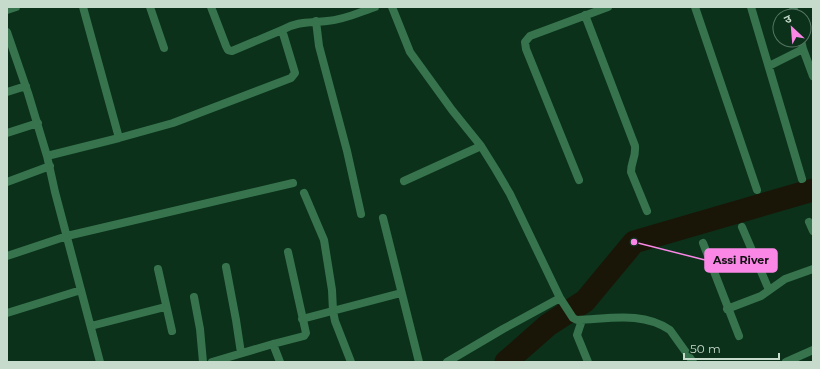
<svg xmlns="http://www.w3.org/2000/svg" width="820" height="369" viewBox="0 0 820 369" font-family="Montserrat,'Noto Sans Devanagari',sans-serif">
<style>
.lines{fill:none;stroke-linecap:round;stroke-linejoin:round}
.river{stroke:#1a1607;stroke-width:23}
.minor{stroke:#37744d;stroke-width:8}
.leader{fill:none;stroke:#fa87e6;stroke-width:1.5}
.callout-dot{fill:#fa87e6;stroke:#0b311b;stroke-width:1.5}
.callout{fill:#fa87e6;stroke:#fa87e6;stroke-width:1.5}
.callout-label{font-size:11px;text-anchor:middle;font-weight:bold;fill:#111}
</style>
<rect width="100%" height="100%" fill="#0b311b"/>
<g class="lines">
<path class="river" d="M 506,362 L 548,325 L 585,301 L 634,242 L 813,190"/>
<path class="minor" d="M 83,7 L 119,138
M 150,7 L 164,48
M 211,7 L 226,46 L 228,50 L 232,51 L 282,30
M 392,7 L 410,52 L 452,110 L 481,146 L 496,170 L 510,194 L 560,298 L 573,318 L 577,320 C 609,319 642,311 670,330 L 693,362
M 695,7 L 757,190
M 751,7 L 802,179
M 793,7 L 796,16
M 7,10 L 16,7
M 585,15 L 635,146 C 636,158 631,161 631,172 L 647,211
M 316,21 L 319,46 L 347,151 L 361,214
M 7,32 L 28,93 L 47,156 L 55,192 L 100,362
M 803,49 L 813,76
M 769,66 L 803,49 L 801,40
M 7,92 L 26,86
M 7,133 L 38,123
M 47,156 L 119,138 L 173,123 L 291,78 L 295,73 L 282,30 C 297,21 311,23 327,21 C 344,20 360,12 375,7
M 579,180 L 526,49 L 525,42 L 530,36 L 608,7
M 404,181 L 481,146
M 7,182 L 50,166
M 304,193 L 324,240 L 332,290 L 333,311 L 335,321 L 351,362
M 383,218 L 419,362
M 809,222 L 813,231
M 742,227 L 769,290
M 703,243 L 739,336
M 7,256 L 67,236 L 293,183
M 226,267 L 236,320 L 241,353
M 158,269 L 172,331
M 194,297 L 200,329 L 203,362
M 727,309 L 761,296 L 785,279 L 813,269
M 7,313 L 81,290
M 302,319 L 401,293
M 582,320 L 577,335 L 588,362
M 91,326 L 165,307
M 273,344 L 280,362
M 212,362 L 273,344 L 304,336 L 306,333 L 288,252
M 447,362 L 503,329 L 560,298
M 786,362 L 813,350"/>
</g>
<path class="leader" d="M634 242L705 260"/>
<circle class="callout-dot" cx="634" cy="242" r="4"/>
<rect class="callout" x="705" y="249" width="72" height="23" rx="4"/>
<g class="callout-label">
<text x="741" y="264">Assi River</text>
</g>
<rect width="820" height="369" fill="none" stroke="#c7dbcc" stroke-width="16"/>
<g transform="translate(792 28) rotate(334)"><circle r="19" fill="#0b311b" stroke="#567562"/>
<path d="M0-3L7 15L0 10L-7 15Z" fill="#fa87e6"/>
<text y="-6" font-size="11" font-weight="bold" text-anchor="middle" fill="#c7dbcc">उ</text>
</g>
<path d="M684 353v6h95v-6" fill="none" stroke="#c7dbcc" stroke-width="2"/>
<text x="690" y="353" font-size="12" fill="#c7dbcc" stroke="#0b311b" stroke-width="3" paint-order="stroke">50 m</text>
</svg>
